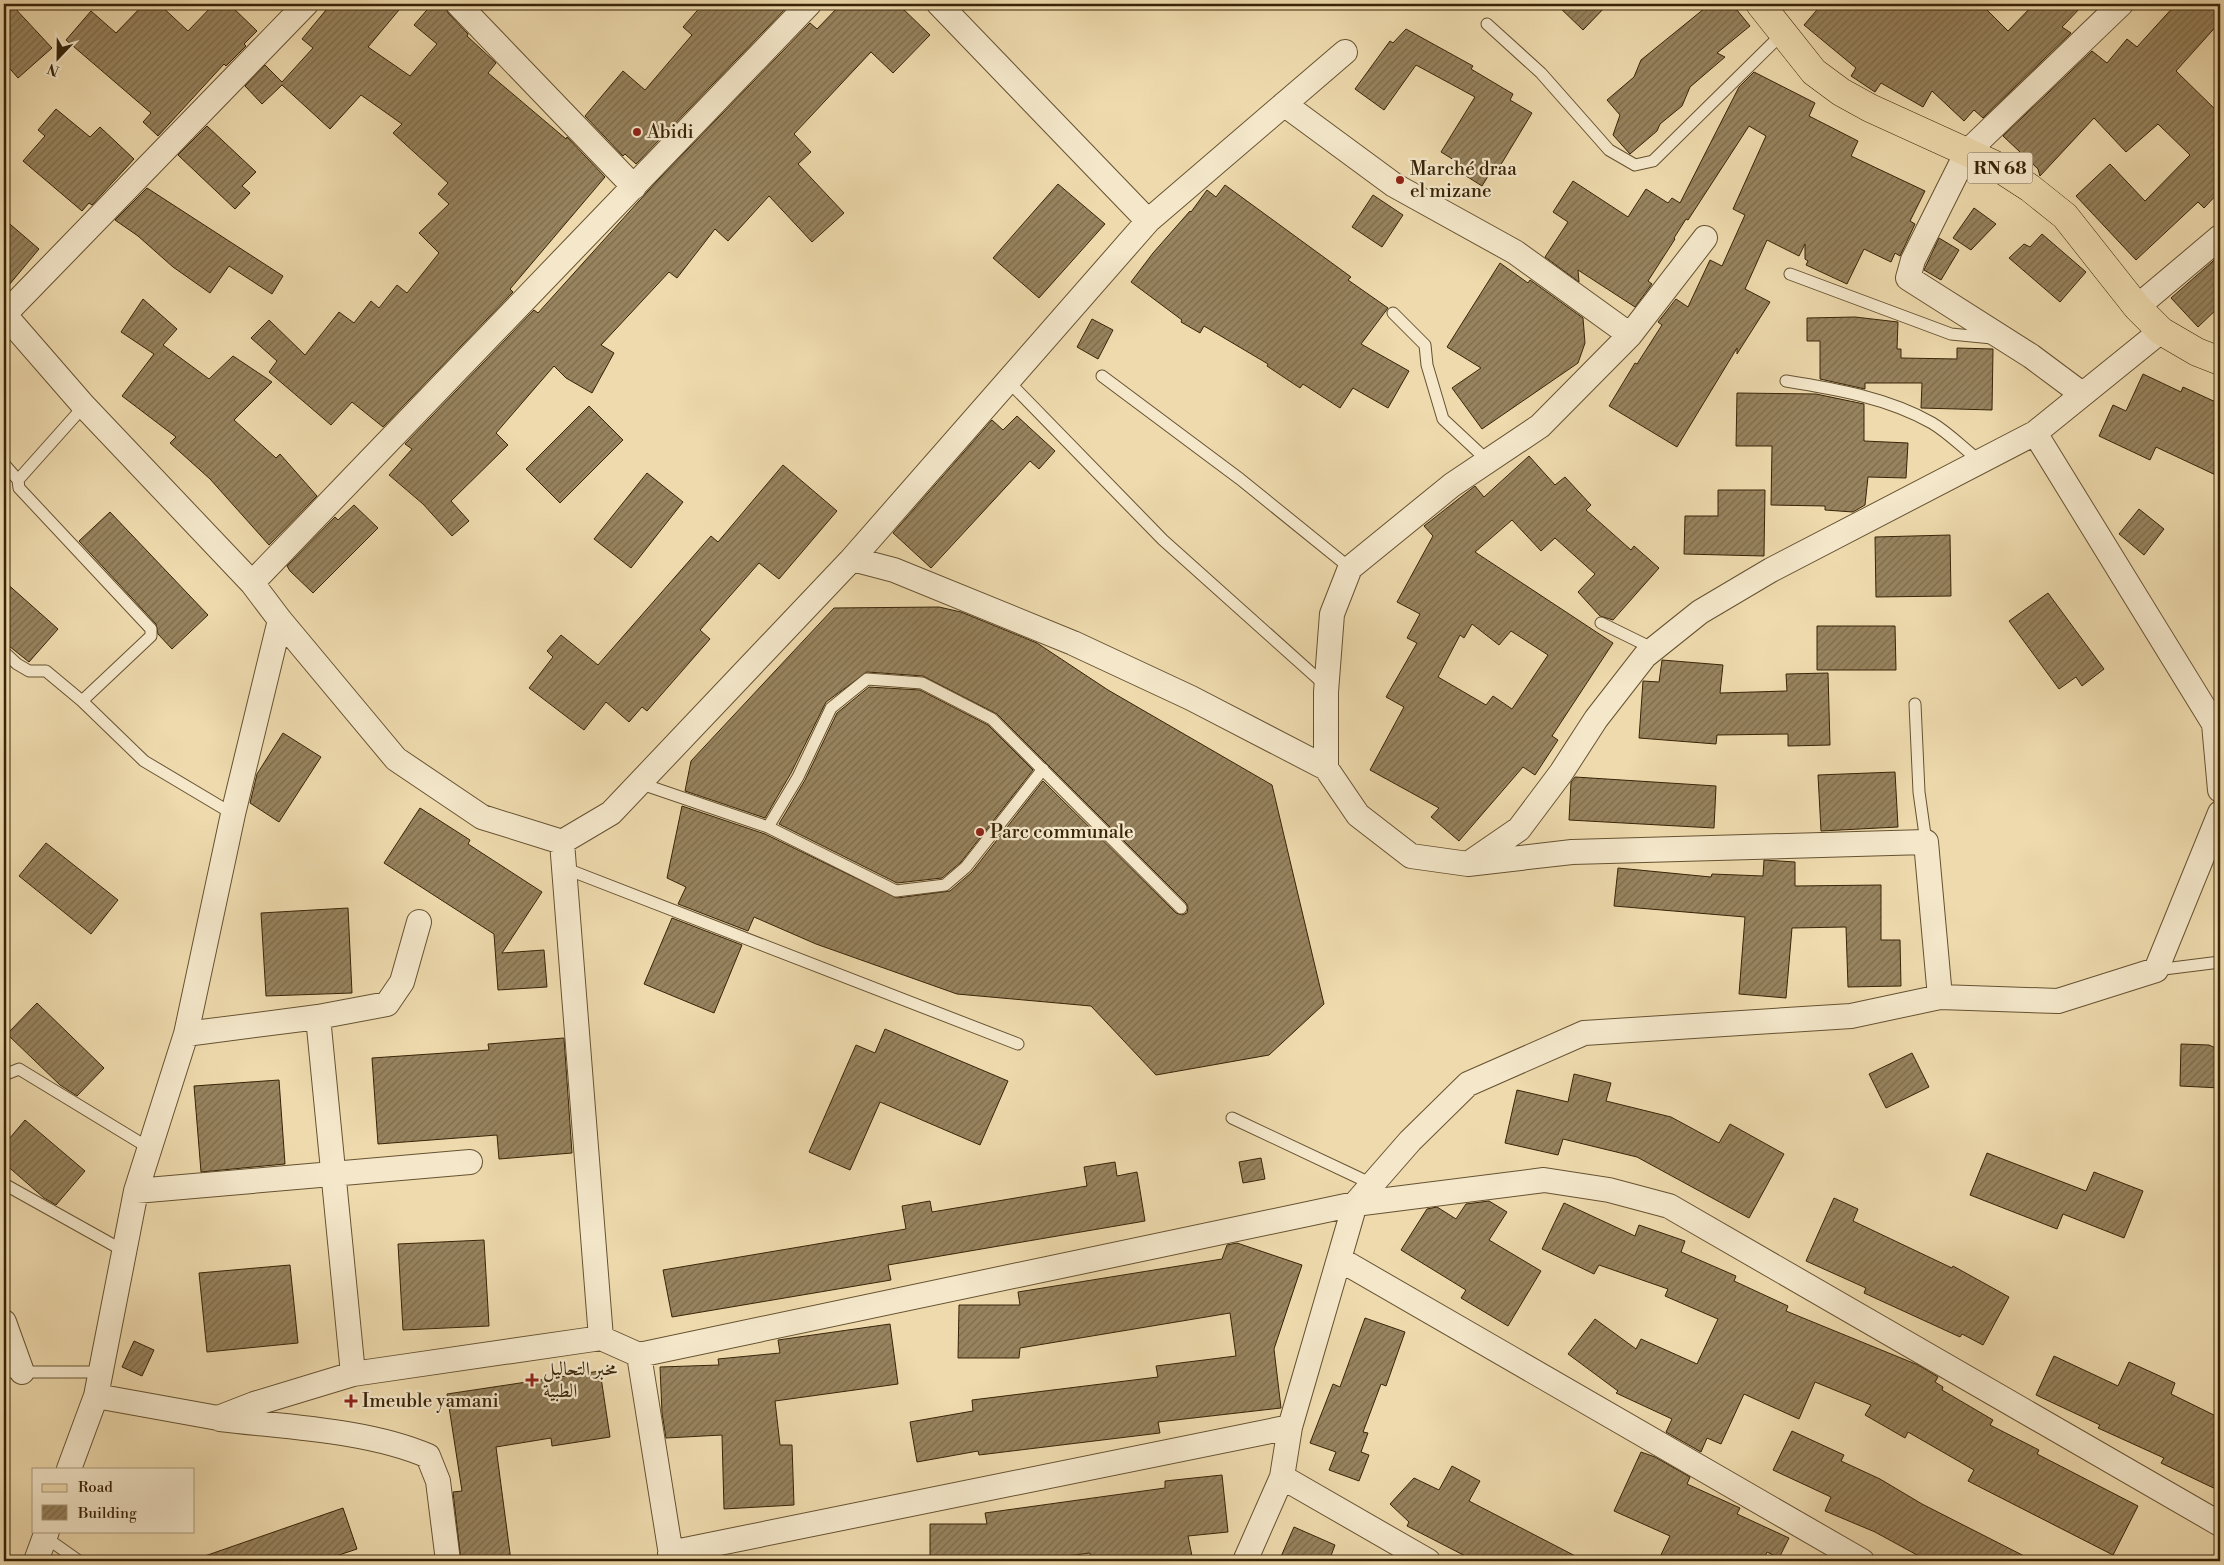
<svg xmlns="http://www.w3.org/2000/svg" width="2224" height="1565" viewBox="0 0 2224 1565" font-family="'Libre Bodoni',Amiri,serif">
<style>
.building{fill:url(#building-hatch);stroke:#382408;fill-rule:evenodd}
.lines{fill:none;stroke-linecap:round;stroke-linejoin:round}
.lane-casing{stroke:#665231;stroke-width:13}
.street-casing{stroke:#665231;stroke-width:26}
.primary-casing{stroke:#382408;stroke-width:29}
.lane{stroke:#f4e7ca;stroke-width:11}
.street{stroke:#f4e7ca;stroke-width:24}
.primary{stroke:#eedaad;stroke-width:28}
.poi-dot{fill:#8f2418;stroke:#f4e7ca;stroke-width:2}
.labels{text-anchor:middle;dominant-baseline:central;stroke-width:4.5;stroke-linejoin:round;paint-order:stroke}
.shield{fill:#f4e7ca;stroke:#705e42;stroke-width:1}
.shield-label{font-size:18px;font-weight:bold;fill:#382408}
.poi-label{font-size:19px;fill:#382408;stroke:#f4e7ca;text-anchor:start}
</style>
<defs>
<pattern id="building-hatch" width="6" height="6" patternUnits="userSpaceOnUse" patternTransform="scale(1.25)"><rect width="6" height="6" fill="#97835e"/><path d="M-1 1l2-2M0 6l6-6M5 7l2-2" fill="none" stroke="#7c6b4c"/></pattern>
</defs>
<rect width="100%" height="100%" fill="#eedaad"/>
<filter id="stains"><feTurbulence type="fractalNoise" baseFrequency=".004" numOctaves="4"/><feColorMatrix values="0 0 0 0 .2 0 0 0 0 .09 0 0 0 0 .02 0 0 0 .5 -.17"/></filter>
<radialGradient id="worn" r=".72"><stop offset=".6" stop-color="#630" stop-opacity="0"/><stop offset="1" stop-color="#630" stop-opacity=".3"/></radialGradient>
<path class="building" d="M 4,4 L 11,4 L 52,48 L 18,78 L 4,62 Z
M 144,4 L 159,4 L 188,31 L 214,4 L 229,4 L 257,31 L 244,44 L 246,46 L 226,66 L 224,64 L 158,136 L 143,122 L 151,113 L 66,40 L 91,11 L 116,33 Z
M 331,4 L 404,4 L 368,47 L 410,76 L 437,44 L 414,25 L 432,4 L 445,4 L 448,13 L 468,34 L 467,36 L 496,63 L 488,73 L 566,139 L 567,137 L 605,177 L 510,289 L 513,292 L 383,427 L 352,402 L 331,425 L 269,372 L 277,361 L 251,338 L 269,320 L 305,355 L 339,312 L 354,323 L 371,301 L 379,308 L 397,285 L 407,293 L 439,253 L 419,233 L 449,204 L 438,194 L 448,183 L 393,133 L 402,124 L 361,95 L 330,129 L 282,85 L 262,104 L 245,86 L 265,65 L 282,82 L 313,48 L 302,39 Z
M 703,4 L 790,4 L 636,164 L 625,154 L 623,156 L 585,116 L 623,71 L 645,90 L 692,35 L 683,27 Z
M 841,4 L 898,4 L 930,35 L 893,73 L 871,52 L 794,134 L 811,152 L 798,164 L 844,213 L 812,242 L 769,196 L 728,241 L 715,229 L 677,278 L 669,272 L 601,345 L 614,353 L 592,393 L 566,378 L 554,366 L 496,433 L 508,445 L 451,501 L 469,521 L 452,536 L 423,504 L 389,475 L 412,449 L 405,444 L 534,310 L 538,313 L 657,181 L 810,23 L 817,29 Z
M 1556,4 L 1608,4 L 1583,30 Z
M 1710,4 L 1732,4 L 1750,26 L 1717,53 L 1725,57 L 1690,87 L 1682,106 L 1660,124 L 1657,131 L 1630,154 L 1613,135 L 1620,115 L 1607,100 L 1634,77 L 1641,60 Z
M 1822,4 L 1981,4 L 2008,31 L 2034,4 L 2084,4 L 2062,27 L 2071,33 L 1983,118 L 1974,110 L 1964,121 L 1932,91 L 1923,107 L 1881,83 L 1875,92 L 1851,76 L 1856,68 L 1804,25 Z
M 2176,4 L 2220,4 L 2220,22 L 2176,71 L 2220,114 L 2220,191 L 2204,208 L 2198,202 L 2136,260 L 2076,196 L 2110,164 L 2145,201 L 2190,155 L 2158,124 L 2126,152 L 2094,118 L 2040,176 L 2038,169 L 2003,136 L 2092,51 L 2107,63 L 2127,39 L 2137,47 Z
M 1406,29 L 1473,66 L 1471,69 L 1513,94 L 1510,100 L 1532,113 L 1494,176 L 1490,173 L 1482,186 L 1463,174 L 1467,168 L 1441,152 L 1475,97 L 1416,65 L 1384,110 L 1355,89 L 1390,41 L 1393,43 Z
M 1754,72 L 1815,103 L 1809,116 L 1858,141 L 1851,156 L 1925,191 L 1910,221 L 1915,224 L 1900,256 L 1895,253 L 1891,262 L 1864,249 L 1847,284 L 1806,265 L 1808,261 L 1805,259 L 1805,244 L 1799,256 L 1767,240 L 1745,289 L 1770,302 L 1737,354 L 1737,348 L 1677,447 L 1609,406 L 1635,363 L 1637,364 L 1662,325 L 1658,322 L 1676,299 L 1688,307 L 1710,260 L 1722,266 L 1745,215 L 1733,209 L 1766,136 L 1749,126 L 1688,220 L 1686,219 L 1674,238 L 1675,239 L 1648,281 L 1652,284 L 1635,307 L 1578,270 L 1579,282 L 1545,257 L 1568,222 L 1553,212 L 1573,181 L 1628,217 L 1646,189 L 1668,203 L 1672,198 L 1680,203 L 1739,87 Z
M 56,109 L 90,137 L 100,127 L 134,159 L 92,205 L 89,203 L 82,211 L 23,161 L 45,136 L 38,130 Z
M 207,126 L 256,172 L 242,186 L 250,193 L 235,209 L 178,155 Z
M 1058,184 L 1105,224 L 1039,298 L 993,258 Z
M 1225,185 L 1351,277 L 1348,280 L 1388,308 L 1361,344 L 1409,371 L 1388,408 L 1353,388 L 1340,408 L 1303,384 L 1300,388 L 1267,366 L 1268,364 L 1204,326 L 1200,333 L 1181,322 L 1182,320 L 1131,282 L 1153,253 L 1190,211 L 1191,212 L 1207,190 L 1216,197 Z
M 147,188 L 283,276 L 272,294 L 229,266 L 210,293 L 173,267 L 138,236 L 115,220 Z
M 1373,195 L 1403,215 L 1382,247 L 1352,227 Z
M 1974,208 L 1996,224 L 1971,250 L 1953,238 Z
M 4,219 L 39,249 L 4,291 Z
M 2042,234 L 2086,272 L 2060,302 L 2009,258 L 2024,244 L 2030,247 Z
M 1939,238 L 1959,250 L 1941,280 L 1924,270 Z
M 2220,255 L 2220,306 L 2198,327 L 2171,298 Z
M 1500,263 L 1528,283 L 1530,280 L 1583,318 L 1585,343 L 1578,363 L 1482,429 L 1452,388 L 1481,368 L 1447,347 Z
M 143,299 L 177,329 L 163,345 L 209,379 L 233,356 L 272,382 L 234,420 L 276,458 L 280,454 L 317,496 L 269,545 L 210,479 L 170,443 L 176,437 L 122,396 L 154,354 L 121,332 Z
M 1855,317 L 1898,322 L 1897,349 L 1901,349 L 1901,358 L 1957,359 L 1957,348 L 1993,349 L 1992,410 L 1921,408 L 1922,383 L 1865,383 L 1865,389 L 1820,379 L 1820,341 L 1807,341 L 1807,318 Z
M 1092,319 L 1113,330 L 1098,359 L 1077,347 Z
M 2143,374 L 2181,392 L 2183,387 L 2220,404 L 2220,477 L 2156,447 L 2150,460 L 2099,436 L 2113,405 L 2126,411 Z
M 1737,393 L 1816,394 L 1864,404 L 1864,441 L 1908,443 L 1906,478 L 1868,477 L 1865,505 L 1853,512 L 1825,510 L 1825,506 L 1771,505 L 1772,446 L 1736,446 Z
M 589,406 L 623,440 L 560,503 L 526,469 Z
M 1017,416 L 1055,451 L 1039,469 L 1030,461 L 931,568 L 893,533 L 992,420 L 1003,430 Z
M 1529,456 L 1555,485 L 1565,477 L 1591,505 L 1586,510 L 1631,550 L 1634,546 L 1659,568 L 1613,620 L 1600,616 L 1578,592 L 1595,574 L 1555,538 L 1541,551 L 1512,520 L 1475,552 L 1613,643 L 1552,736 L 1558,740 L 1535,775 L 1523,767 L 1459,841 L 1431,817 L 1439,808 L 1370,770 L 1404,707 L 1386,697 L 1417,643 L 1407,638 L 1420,614 L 1397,602 L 1433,536 L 1424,526 L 1475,486 L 1484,497 ZM 1472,624 L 1499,645 L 1511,631 L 1548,655 L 1512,709 L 1493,696 L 1486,705 L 1438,677 L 1460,635 L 1464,638 Z
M 783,465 L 837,511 L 779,579 L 759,563 L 700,630 L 710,639 L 647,711 L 642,707 L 629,722 L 606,702 L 584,730 L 529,688 L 553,657 L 547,651 L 561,635 L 598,665 L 711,536 L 718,542 Z
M 647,473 L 683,502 L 631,568 L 594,539 Z
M 1718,490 L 1765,490 L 1764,556 L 1684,554 L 1685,516 L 1718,516 Z
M 354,505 L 378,528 L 313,593 L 290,571 L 287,566 L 335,517 L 338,520 Z
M 2139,509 L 2164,529 L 2144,555 L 2119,534 Z
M 110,512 L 208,615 L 172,649 L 158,634 L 156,624 L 79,541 Z
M 1950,535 L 1951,596 L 1876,597 L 1875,537 Z
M 4,581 L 58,629 L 29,662 L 9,646 L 4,645 Z
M 2048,593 L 2104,669 L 2082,686 L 2076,677 L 2059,689 L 2009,621 Z
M 939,607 L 961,612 L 1037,643 L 1108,690 L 1272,785 L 1324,1004 L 1269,1055 L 1156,1075 L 1091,1006 L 957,994 L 816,944 L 754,917 L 748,931 L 678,904 L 686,887 L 667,878 L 682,806 L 765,834 L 897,898 L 950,891 L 972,872 L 1043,781 L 1176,913 L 1182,915 L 1187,913 L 1188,907 L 1186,903 L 997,714 L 923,676 L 867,672 L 826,702 L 791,773 L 765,818 L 685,791 L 691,761 L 834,608 Z
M 1817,626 L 1895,626 L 1896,670 L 1817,670 Z
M 1662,660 L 1723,665 L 1720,693 L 1787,691 L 1786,674 L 1828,673 L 1830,745 L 1788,746 L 1788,734 L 1717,735 L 1716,744 L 1639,738 L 1643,681 L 1659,682 Z
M 869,687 L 920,690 L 988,725 L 1033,770 L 961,862 L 942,878 L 897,883 L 779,824 L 805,780 L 837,713 Z
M 283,733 L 321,757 L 279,822 L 250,803 L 257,774 Z
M 1895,772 L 1898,827 L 1821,831 L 1818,775 Z
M 1575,777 L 1716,786 L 1714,828 L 1569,820 L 1571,782 Z
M 420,808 L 470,840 L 468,844 L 542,892 L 502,953 L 544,950 L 547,987 L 498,990 L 494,934 L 384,863 Z
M 46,843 L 118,900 L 91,934 L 19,876 Z
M 1764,860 L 1795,862 L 1795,886 L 1881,885 L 1881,940 L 1900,940 L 1901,986 L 1848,987 L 1846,927 L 1792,928 L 1786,998 L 1739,994 L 1745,917 L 1614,906 L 1618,868 L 1711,877 L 1712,874 L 1763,876 Z
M 348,908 L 352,993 L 266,996 L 261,913 Z
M 672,918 L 742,945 L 714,1013 L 644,984 Z
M 37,1003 L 104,1068 L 77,1096 L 60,1085 L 7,1034 Z
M 885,1029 L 1008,1081 L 980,1145 L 880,1102 L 850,1170 L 809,1152 L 856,1045 L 875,1053 Z
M 564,1038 L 572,1153 L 499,1159 L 497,1135 L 378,1144 L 372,1058 L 489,1050 L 488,1044 Z
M 2181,1044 L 2209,1045 L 2220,1050 L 2220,1088 L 2180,1086 Z
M 1912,1053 L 1929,1087 L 1886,1108 L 1869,1074 Z
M 1574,1074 L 1611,1083 L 1606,1101 L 1671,1117 L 1719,1143 L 1730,1124 L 1784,1154 L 1749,1218 L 1637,1157 L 1563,1139 L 1558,1155 L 1505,1143 L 1517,1090 L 1568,1102 Z
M 279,1080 L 285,1164 L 201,1172 L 194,1086 Z
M 25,1120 L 85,1171 L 56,1205 L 44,1198 L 4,1163 L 4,1145 Z
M 1987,1153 L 2086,1191 L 2094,1172 L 2143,1191 L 2124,1238 L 2063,1214 L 2057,1229 L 1970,1195 Z
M 1261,1158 L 1265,1179 L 1243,1183 L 1239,1162 Z
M 1115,1162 L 1117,1176 L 1137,1172 L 1145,1221 L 888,1265 L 891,1280 L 672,1317 L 663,1270 L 906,1229 L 902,1206 L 930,1201 L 932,1212 L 1087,1186 L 1084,1167 Z
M 1834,1198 L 1858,1209 L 1853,1221 L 1952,1268 L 1953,1266 L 2009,1297 L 1983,1345 L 1962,1334 L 1960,1337 L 1864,1293 L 1866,1288 L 1806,1261 Z
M 1489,1201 L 1507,1212 L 1489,1240 L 1541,1271 L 1508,1326 L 1461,1298 L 1466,1290 L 1401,1250 L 1427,1209 L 1437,1207 L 1456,1219 L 1466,1204 Z
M 1564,1203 L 1635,1236 L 1639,1225 L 1685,1241 L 1681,1252 L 1736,1276 L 1734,1281 L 1788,1306 L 1786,1311 L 1918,1365 L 1938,1377 L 1935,1382 L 1943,1387 L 1942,1390 L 1993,1420 L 1990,1425 L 2039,1450 L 2037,1454 L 2138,1506 L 2113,1555 L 1968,1481 L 1974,1470 L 1908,1432 L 1905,1438 L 1865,1415 L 1871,1405 L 1815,1382 L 1799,1419 L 1744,1394 L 1721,1444 L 1707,1438 L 1701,1452 L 1666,1432 L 1672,1419 L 1616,1393 L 1618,1391 L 1568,1354 L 1595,1319 L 1636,1349 L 1641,1339 L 1697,1364 L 1718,1319 L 1665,1296 L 1668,1289 L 1599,1265 L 1594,1274 L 1542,1249 Z
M 484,1240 L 489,1326 L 403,1330 L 398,1244 Z
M 1237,1243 L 1302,1265 L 1274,1349 L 1281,1408 L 1158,1422 L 1160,1433 L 979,1455 L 978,1451 L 917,1462 L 910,1422 L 973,1411 L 972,1400 L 1158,1377 L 1156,1366 L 1236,1356 L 1230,1313 L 1020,1348 L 1019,1358 L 958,1358 L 959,1305 L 1020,1305 L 1018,1292 L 1222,1259 L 1227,1245 Z
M 290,1265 L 298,1343 L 207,1352 L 199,1273 Z
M 1365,1318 L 1405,1332 L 1386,1386 L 1381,1384 L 1363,1432 L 1368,1433 L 1361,1452 L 1369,1455 L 1359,1481 L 1329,1470 L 1336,1452 L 1310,1443 L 1333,1384 L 1340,1387 Z
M 890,1324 L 898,1384 L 775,1401 L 780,1445 L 792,1445 L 794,1505 L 724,1509 L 722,1435 L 666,1438 L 662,1413 L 660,1367 L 719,1365 L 718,1359 L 780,1353 L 778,1340 Z
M 134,1341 L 154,1350 L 142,1376 L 122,1367 Z
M 2054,1356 L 2118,1386 L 2129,1362 L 2175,1383 L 2171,1394 L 2220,1418 L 2220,1491 L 2161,1463 L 2164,1458 L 2098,1428 L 2100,1425 L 2036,1395 Z
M 600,1371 L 610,1437 L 552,1446 L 551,1438 L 496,1447 L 511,1561 L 461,1561 L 453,1492 L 462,1491 L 447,1394 Z
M 1792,1431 L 1844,1455 L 1841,1461 L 1880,1479 L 1922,1504 L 2034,1561 L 1928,1561 L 1875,1532 L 1825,1511 L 1831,1497 L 1773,1470 Z
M 1641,1452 L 1655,1457 L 1690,1477 L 1687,1484 L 1740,1508 L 1737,1514 L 1789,1538 L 1779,1558 L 1767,1552 L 1763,1561 L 1658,1561 L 1670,1536 L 1614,1511 Z
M 1452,1466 L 1480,1481 L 1469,1501 L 1585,1561 L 1475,1561 L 1407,1526 L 1409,1522 L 1390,1504 L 1414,1478 L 1439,1490 Z
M 1222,1475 L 1228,1532 L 1188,1536 L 1193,1561 L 1091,1561 L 1090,1553 L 1029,1561 L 930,1561 L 930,1524 L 987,1524 L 985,1513 L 1165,1488 L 1165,1481 Z
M 343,1508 L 357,1549 L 321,1561 L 200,1561 L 199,1558 Z
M 1294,1527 L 1335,1545 L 1329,1561 L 1279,1561 Z"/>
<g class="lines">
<defs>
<path id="lane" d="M 1487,24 L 1541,73 L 1609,150 L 1635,165 L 1653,161 L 1783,33
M 1790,274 L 1951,334 L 1992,338
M 1393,313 L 1425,345 L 1427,365 L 1443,419 L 1488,461
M 1102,376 L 1240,479 L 1350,568
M 1008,381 L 1163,540 L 1326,686
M 1786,381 C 1836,389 1888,398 1932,423 C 1949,433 1964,449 1980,461
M 4,464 L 18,480
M 1601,623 L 1654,649
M 4,652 L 17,664 L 29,671 L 46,671 L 82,701 L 144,761 L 233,814
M 82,701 L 151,636 L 151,629 L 19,488 L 18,480 L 84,406
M 1915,704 L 1919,792 L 1926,842
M 639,783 L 768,827 L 896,891 L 945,885 L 966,867 L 1043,769
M 768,827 L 798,777 L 831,708 L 867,679 L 922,683 L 992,719 L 1181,908
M 564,868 L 1018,1044
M 2156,970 L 2220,962
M 4,1075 L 19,1069 L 149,1148
M 1232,1118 L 1372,1184
M 4,1184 L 124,1251
M 4,1372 L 101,1372
M 45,1537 L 79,1561"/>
<path id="street" d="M 458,4 L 634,187
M 1284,104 L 1394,185 L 1515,252 L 1630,335 L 1540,426 L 1452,485 L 1350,568 L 1332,614 L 1326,692 L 1326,768
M 1148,221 L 1345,52
M 2137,307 L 2220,237
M 4,314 L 84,406 L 252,583 L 280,620 L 396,759 L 482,817 L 562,842 L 611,813 L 852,559 L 1148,221 L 939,4
M 4,315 L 306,4
M 1630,335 L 1705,238
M 2082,394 L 2031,356 L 1908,278 L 1913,260 L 1967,152 L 2121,4
M 2035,433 L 2214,724 L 2220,790
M 852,559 L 894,570 L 1073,643 L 1191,698 L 1326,768 L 1358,815 L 1411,856 L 1468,864 L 1572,852 L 1926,842 L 1940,997 L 1851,1016 L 1584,1033 L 1468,1084 L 1410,1141 L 1355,1204 L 1290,1427 L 1282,1477 L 1245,1561
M 252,583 L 809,4
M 562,842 L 601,1338
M 1471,862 L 1519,829 L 1561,773 L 1596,719 L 1645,656 L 1700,612 L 1771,570 L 2035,433 L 2161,331
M 1940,997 L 2058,1001 L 2156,970 L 2220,813
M 318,1017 L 353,1374
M 186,1034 L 318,1017 L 387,1004 L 402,982 L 419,922
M 136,1191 L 470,1162
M 1339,1259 L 1862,1561
M 4,1322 L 22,1372
M 639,1355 L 672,1561
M 96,1396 L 218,1418 L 254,1404 L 353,1374 L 601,1338 L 639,1355 L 1355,1204 L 1544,1180 L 1609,1190 L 1669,1206 L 2220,1524
M 220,1419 C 285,1427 368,1430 428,1456 L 438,1481 L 448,1561
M 69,1469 L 96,1396 L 136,1191 L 186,1034 L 233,814 L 280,620
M 1282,1477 L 1428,1561
M 670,1553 L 1290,1427
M 36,1561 L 47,1531"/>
<path id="primary" d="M 1760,4 L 1814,72 L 1841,92 L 1870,108 L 1993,164 L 2030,188 L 2065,216 L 2137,307 L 2161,331 L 2197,352 L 2220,361"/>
</defs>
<use href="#lane" class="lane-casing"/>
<use href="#street" class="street-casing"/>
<use href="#primary" class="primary-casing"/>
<use href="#lane" class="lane"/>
<use href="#street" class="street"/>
<use href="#primary" class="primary"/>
</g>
<g class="poi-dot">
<circle cx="637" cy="132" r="5"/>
<circle cx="1400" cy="180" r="5"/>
<circle cx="980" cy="832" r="5"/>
<path d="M529.5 1372.5h5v5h5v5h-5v5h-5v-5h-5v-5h5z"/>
<path d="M348.5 1393.5h5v5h5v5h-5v5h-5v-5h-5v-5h5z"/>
</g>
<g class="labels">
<rect class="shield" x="1967.5" y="152.5" width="65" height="31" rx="4"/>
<g class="shield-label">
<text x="2000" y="168">RN 68</text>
</g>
<g class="poi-label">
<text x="647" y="132">Abidi</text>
<text x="1410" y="169">Marché draa<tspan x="1410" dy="22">el mizane</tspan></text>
<text x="990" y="832">Parc communale</text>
<text x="543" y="1369">مخبر التحاليل<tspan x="543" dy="22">الطبية</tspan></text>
<text x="362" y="1401">Imeuble yamani</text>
</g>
</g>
<rect width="2224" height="1565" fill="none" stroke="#eedaad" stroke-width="20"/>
<rect x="5" y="5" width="2214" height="1555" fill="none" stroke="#382408" stroke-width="2.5"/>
<rect x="10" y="10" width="2204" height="1545" fill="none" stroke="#382408"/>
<rect x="32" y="1468" width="162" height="65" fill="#f4e7ca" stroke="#a9997c"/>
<rect x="42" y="1484" width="25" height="8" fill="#eedaad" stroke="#a9997c"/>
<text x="78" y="1492" font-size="15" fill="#382408">Road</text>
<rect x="42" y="1505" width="25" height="15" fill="url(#building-hatch)" stroke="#a9997c"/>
<text x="78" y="1518" font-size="15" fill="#382408">Building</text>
<g transform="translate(58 58) rotate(202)" stroke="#f4e7ca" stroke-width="4" paint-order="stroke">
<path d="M0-4L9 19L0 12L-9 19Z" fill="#382408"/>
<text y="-8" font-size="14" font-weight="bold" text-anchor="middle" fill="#382408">N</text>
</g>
<rect width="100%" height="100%" filter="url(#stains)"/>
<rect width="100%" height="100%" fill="url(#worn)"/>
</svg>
